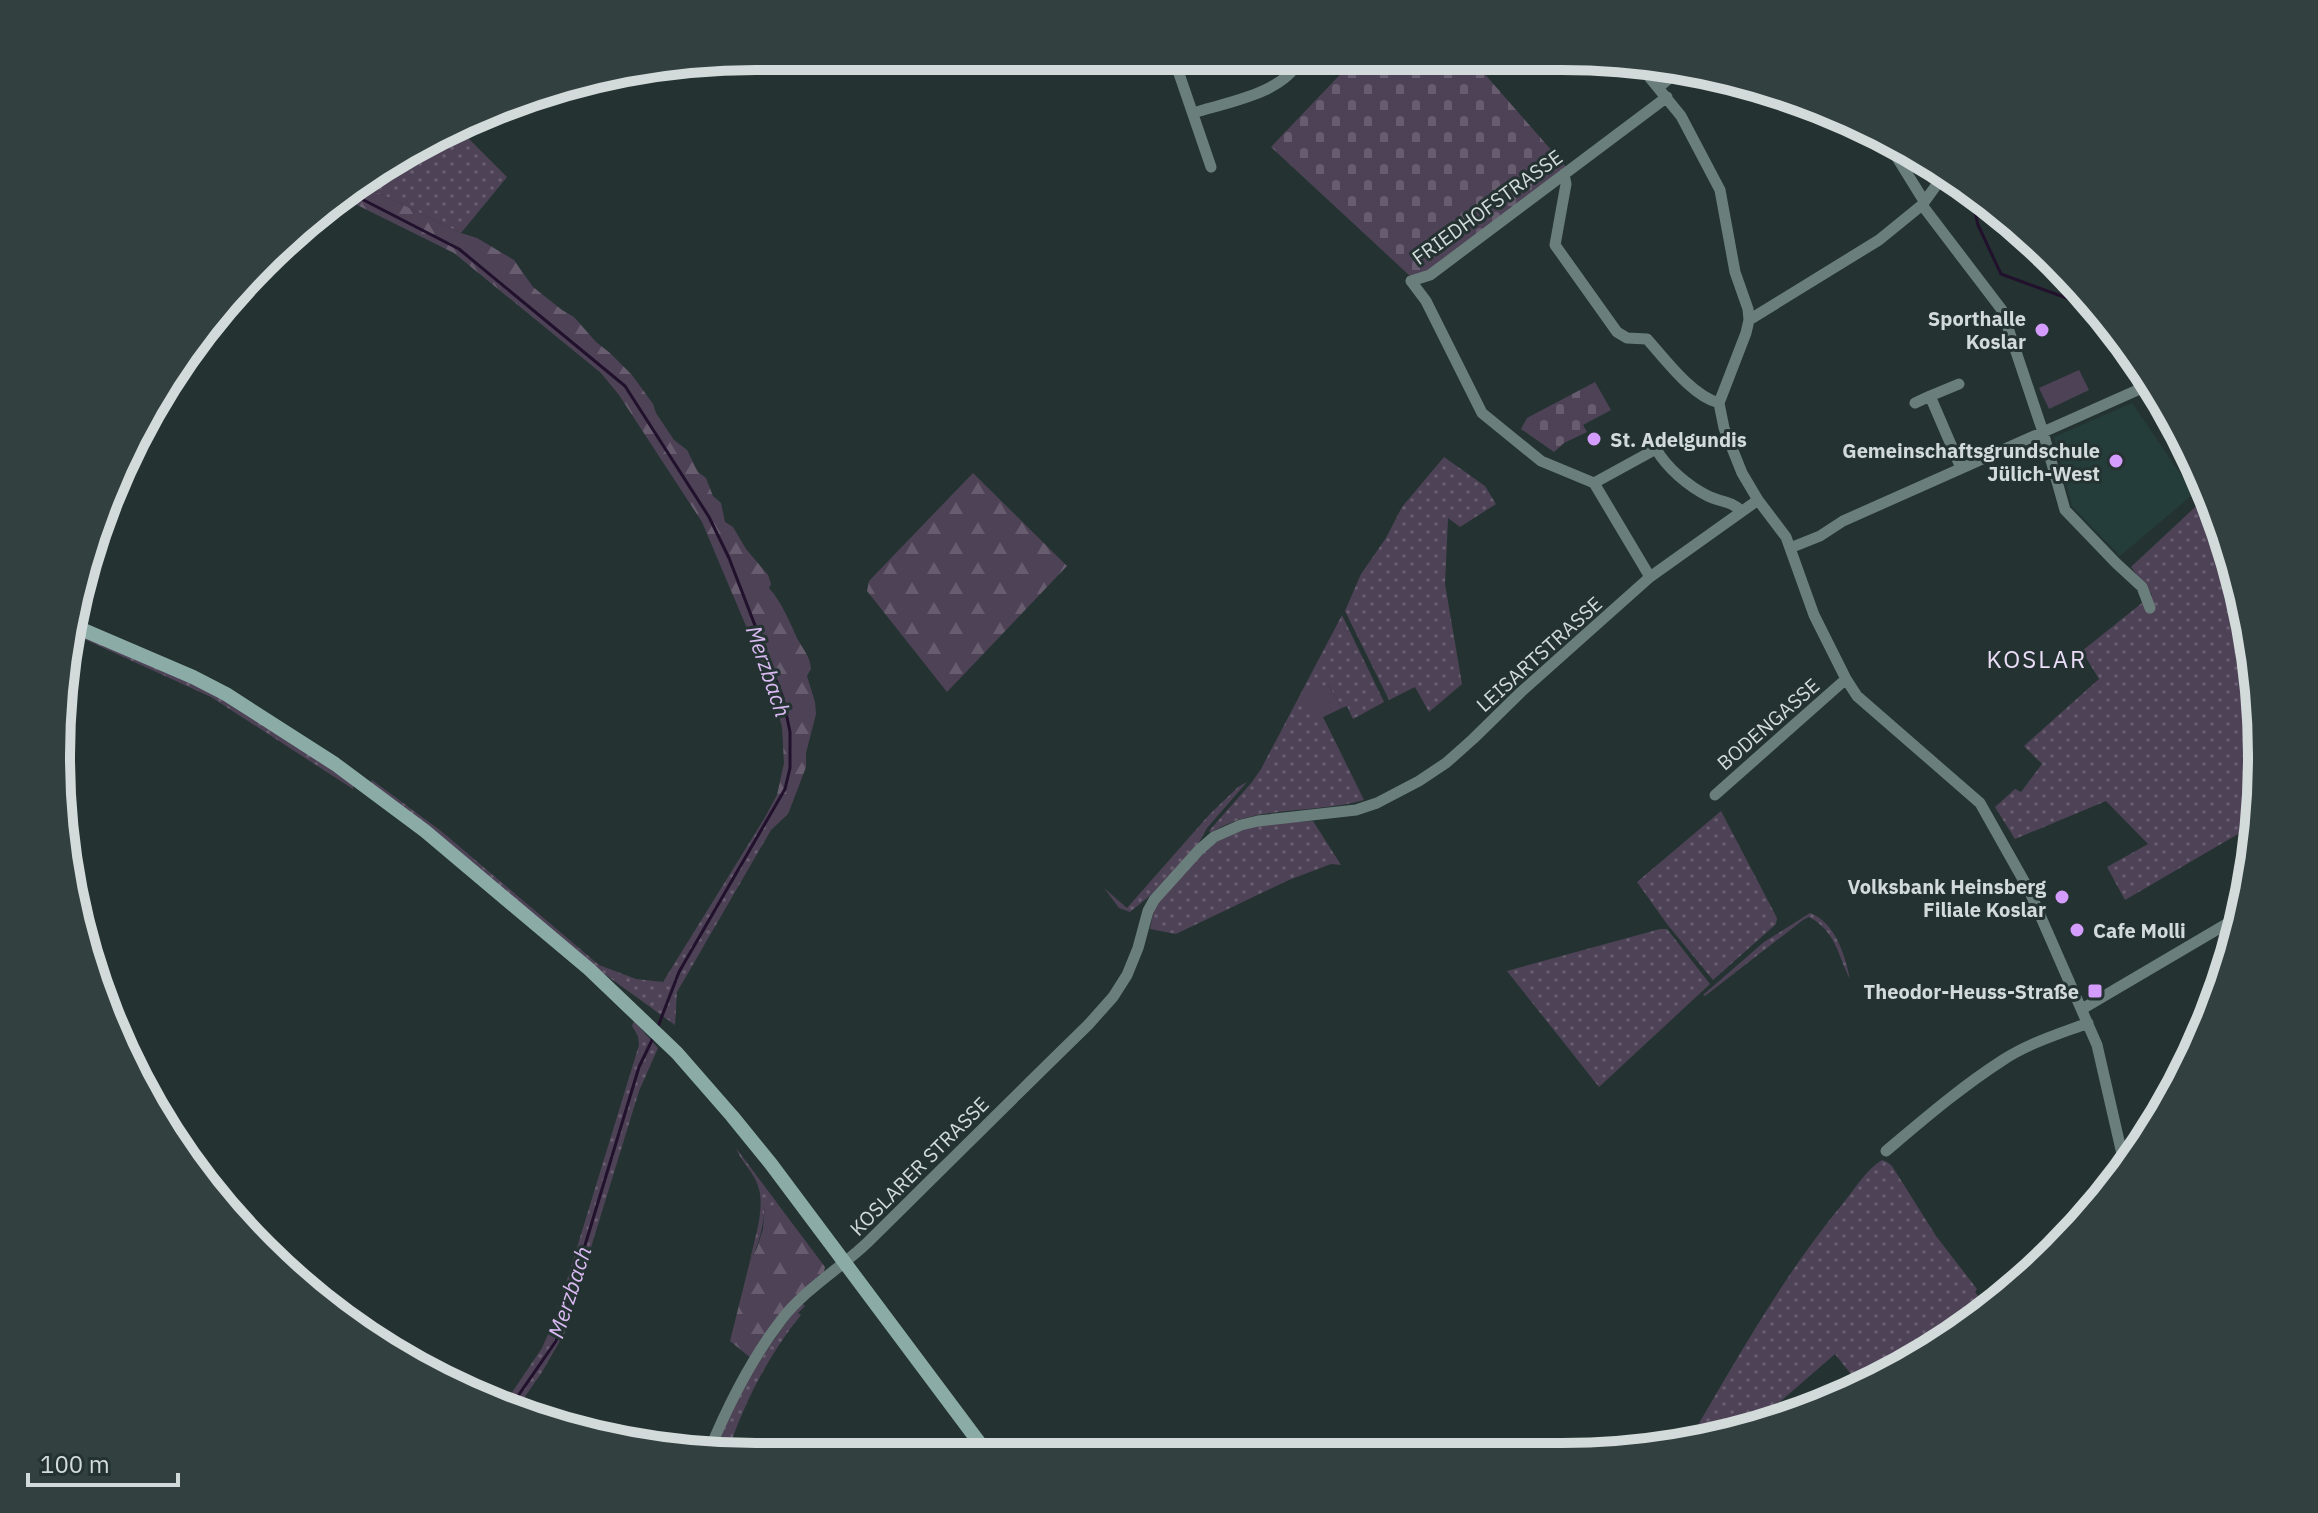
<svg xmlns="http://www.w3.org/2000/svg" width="2318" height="1513" viewBox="0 0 2318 1513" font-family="'IBM Plex Sans',sans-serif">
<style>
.built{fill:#253d3a}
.grass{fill:url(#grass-dots)}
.forest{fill:url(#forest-firs)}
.cemetery{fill:url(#cemetery-stones)}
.pitch{fill:#4e4257}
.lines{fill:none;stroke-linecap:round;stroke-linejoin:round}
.stream{stroke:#21112c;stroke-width:3}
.minor{stroke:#6a7f7b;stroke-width:11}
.secondary{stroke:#8baca6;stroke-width:14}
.poi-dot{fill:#d49cfc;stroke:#243331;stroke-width:3}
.labels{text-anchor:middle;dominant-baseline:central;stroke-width:6;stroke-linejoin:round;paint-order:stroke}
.street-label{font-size:20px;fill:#d2dbda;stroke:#243331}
.poi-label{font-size:20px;font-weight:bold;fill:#d2dbda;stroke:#243331;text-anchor:end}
.water-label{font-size:22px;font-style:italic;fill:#dabaf3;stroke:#243331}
.quarter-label{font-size:24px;letter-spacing:2px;fill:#ebdcf7;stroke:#243331}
.rim{fill:none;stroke:#d2dbda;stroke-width:10}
</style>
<defs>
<pattern id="grass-dots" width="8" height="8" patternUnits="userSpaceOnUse" patternTransform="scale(2)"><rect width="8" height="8" fill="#4e4257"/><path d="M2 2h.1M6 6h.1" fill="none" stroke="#675d6f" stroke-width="1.8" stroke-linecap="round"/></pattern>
<pattern id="forest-firs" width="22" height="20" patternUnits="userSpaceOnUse" patternTransform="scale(2)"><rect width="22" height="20" fill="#4e4257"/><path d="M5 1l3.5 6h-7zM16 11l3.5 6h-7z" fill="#675d6f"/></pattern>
<pattern id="cemetery-stones" width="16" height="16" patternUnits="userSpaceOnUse" patternTransform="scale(2)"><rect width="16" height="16" fill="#4e4257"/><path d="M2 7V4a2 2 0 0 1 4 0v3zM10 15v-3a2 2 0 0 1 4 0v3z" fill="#675d6f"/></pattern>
</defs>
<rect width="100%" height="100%" fill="#243331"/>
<path class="built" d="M 2132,403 L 2188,485 L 2191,496 L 2120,556 L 2072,506 L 2054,437 Z"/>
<path class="grass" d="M 459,129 L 507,177 L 461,233 L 381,194 L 356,184 L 367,174 Z
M 1444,457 L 1485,486 L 1496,504 L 1460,527 L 1448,518 L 1445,584 L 1462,684 L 1429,712 L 1415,687 L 1389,700 L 1345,611 L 1361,574 L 1386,538 L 1402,507 Z
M 2208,495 L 2238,575 L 2260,710 L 2257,823 L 2125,900 L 2107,867 L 2148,844 L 2106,801 L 2015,839 L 1995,807 L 2015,789 L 2021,792 L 2042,764 L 2024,746 L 2099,679 L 2082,651 L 2152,595 L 2131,567 Z
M 1342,615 L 1384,702 L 1353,719 L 1347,706 L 1342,708 L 1328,684 L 1313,721 L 1323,717 L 1364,800 C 1315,814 1253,805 1211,833 L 1209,831 L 1252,782 L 1261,769 Z
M 74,630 L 212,692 L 287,739 L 353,785 L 353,789 L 211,697 L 73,634 Z
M 372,780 L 441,831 L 599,965 L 636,979 L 663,982 L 764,819 L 771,830 L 677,992 L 675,1025 L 588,962 L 370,784 Z
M 1247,782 L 1207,828 L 1197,846 L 1152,894 L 1130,912 L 1119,908 L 1104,888 L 1127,908 L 1209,815 L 1238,787 Z
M 1721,811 L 1777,918 L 1776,924 L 1713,980 L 1667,924 L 1637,882 Z
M 1313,821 L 1341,865 L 1331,864 L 1289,880 L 1176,934 L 1150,929 L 1154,909 L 1158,903 C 1175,883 1193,858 1214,843 C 1243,823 1279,823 1313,821 Z
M 1810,913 C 1835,922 1845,955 1850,979 C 1838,956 1836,931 1809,917 L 1803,920 L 1705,996 L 1703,995 L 1764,942 Z
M 1660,929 L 1667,929 L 1710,984 L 1599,1087 L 1507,971 Z
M 634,1021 L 658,1048 L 639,1091 L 565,1332 L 542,1372 L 515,1411 L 502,1407 L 542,1348 L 556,1316 L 639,1045 L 638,1036 L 632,1026 Z
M 736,1148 L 780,1207 L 765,1205 C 763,1226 760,1243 750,1261 C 754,1239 766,1208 758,1186 C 754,1172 741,1162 736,1148 Z
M 1882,1160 L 1887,1162 L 1892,1166 L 1936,1236 L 1977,1289 L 1975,1292 L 1990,1310 L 1871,1385 L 1862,1388 L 1835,1354 L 1775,1406 L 1761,1426 L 1742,1433 L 1688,1442 C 1737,1359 1783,1275 1845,1201 C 1856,1187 1867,1169 1882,1160 Z
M 802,1303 L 805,1306 L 798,1313 L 801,1315 C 769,1354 744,1403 728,1451 L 712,1451 C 738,1397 763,1349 802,1303 Z"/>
<path class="forest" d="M 356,184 L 381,194 L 461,233 L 477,238 L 514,260 L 533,287 L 562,310 L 574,317 L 596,342 L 610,353 L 632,375 L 653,404 L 656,413 L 674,440 L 687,450 L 698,472 L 706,478 L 713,496 L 721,503 L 725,522 L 733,527 L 746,549 L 768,575 L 771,584 L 769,588 C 783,604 789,621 798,640 C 804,651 810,656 811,669 L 807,676 L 815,702 L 816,714 L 806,753 L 806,767 L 790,809 L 788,814 L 771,830 L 764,819 L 777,795 L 784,763 L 782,727 L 771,685 L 702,522 L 619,395 L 601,373 L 454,253 L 349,201 L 343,197 Z
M 973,473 L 1067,566 L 947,692 L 867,591 L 869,581 Z
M 765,1204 L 780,1207 L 825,1267 L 824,1272 L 752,1359 L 730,1341 L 750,1261 L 757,1248 L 763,1229 Z"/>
<path class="cemetery" d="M 1354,60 L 1461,61 L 1470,69 L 1475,63 L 1567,168 L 1427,273 L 1410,276 L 1271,147 Z
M 1595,382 L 1611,410 L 1583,425 L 1587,432 L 1564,443 L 1554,452 L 1521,429 L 1527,418 Z"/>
<path class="pitch" d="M 2079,370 L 2089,390 L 2049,409 L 2039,388 Z
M 1328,684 L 1342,708 L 1313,722 L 1304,699 L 1308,693 Z"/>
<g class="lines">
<path class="stream" d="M 348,192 L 459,249 L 625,386 L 709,517 L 729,558 L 783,698 L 790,732 L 790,768 L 785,789 L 679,972 L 657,1029
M 1971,195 L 1978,225 L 2001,274 L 2080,303 L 2138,386
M 2143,393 L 2200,475
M 509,1409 L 556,1341 L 639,1067 L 654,1036"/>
<path class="minor" d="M 1174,59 L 1211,167
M 1637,62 L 1681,116 L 1720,190 L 1735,272 L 1748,309 L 1749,320 L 1746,333 L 1719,403 L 1724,428 L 1742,473 L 1758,500 L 1786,537 L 1814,615 L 1846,679 L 1857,696 L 1980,803 L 2029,890 L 2097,1045 L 2125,1167
M 1659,87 L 1679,70
M 1193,113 C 1228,102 1282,94 1300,60
M 1885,138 L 1924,201
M 1564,174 L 1566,184 L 1555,245 L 1617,332 L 1627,338 L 1647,339 C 1665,359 1692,396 1719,403
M 1922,205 L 2002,310 L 2043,432 L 2065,510 L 2116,563 L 2142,587 L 2150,608
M 1749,320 L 1879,240 L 1922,205 L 1943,176
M 1959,384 L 1930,396 L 1961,468
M 1915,403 L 1930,396
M 1594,483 L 1656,449 C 1667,468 1688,486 1708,496 C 1720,502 1732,501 1741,511
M 1790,548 L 1820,536 L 1843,521 L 2151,384
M 1650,577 L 1594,483 L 1541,461 L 1482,413 L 1426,301 L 1411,281 L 1430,275 L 1667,97
M 1715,795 L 1846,679
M 2082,1009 L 2240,916
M 1886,1151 C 1924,1119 1961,1087 2003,1060 C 2029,1043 2059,1034 2088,1023
M 709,1451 C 728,1405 751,1359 782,1319 C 805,1289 841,1268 868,1242 C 941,1170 1014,1097 1088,1025 L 1113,997 L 1127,975 L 1138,948 L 1148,911 L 1154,900 L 1199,850 L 1214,837 L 1241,825 L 1258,821 L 1356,810 L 1377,803 L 1419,781 L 1446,763 L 1473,739 L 1521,692 L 1650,577 L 1758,500"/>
<path class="secondary" d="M 74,626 L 193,677 L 226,694 L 335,764 L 425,831 L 589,969 L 677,1053 L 732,1116 L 771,1164 L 987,1453"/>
</g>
<g class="poi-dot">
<circle cx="2042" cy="330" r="8"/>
<circle cx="1594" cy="439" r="8"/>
<circle cx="2116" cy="461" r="8"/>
<circle cx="2062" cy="897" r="8"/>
<circle cx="2077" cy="930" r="8"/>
<rect x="2087" y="983" width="16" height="16" rx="4"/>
</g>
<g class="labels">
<g class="street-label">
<text transform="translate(1487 207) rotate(-36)">FRIEDHOFSTRASSE</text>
<text transform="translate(1539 654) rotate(-42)">LEISARTSTRASSE</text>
<text transform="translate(1768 724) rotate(-41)">BODENGASSE</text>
<text transform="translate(919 1166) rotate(-45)">KOSLARER STRASSE</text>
</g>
<g class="poi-label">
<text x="2026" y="318">Sporthalle<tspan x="2026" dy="23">Koslar</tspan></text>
<text x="1610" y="439" text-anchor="start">St. Adelgundis</text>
<text x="2100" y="450">Gemeinschaftsgrundschule<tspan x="2100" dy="23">Jülich-West</tspan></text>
<text x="2046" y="886">Volksbank Heinsberg<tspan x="2046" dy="23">Filiale Koslar</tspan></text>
<text x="2093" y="930" text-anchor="start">Cafe Molli</text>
<text x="2079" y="991">Theodor-Heuss-Straße</text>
</g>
<g class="water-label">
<text transform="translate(769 671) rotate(71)">Merzbach</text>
<text transform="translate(569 1292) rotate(-72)">Merzbach</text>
</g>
<g class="quarter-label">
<text x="2037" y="659">KOSLAR</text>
</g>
</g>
<path d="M0 0H2318V1513H0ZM756 70H1562A686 686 0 0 1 2248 756V757A686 686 0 0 1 1562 1443H756A686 686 0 0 1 70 757V756A686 686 0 0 1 756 70Z" fill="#32403f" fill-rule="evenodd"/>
<path class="rim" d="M756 70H1562A686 686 0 0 1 2248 756V757A686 686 0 0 1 1562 1443H756A686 686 0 0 1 70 757V756A686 686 0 0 1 756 70Z"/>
<path d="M28 1473v12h150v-12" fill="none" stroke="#d2dbda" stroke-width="4"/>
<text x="40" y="1473" font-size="24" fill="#d2dbda" stroke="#243331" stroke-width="6" paint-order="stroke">100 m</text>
</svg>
